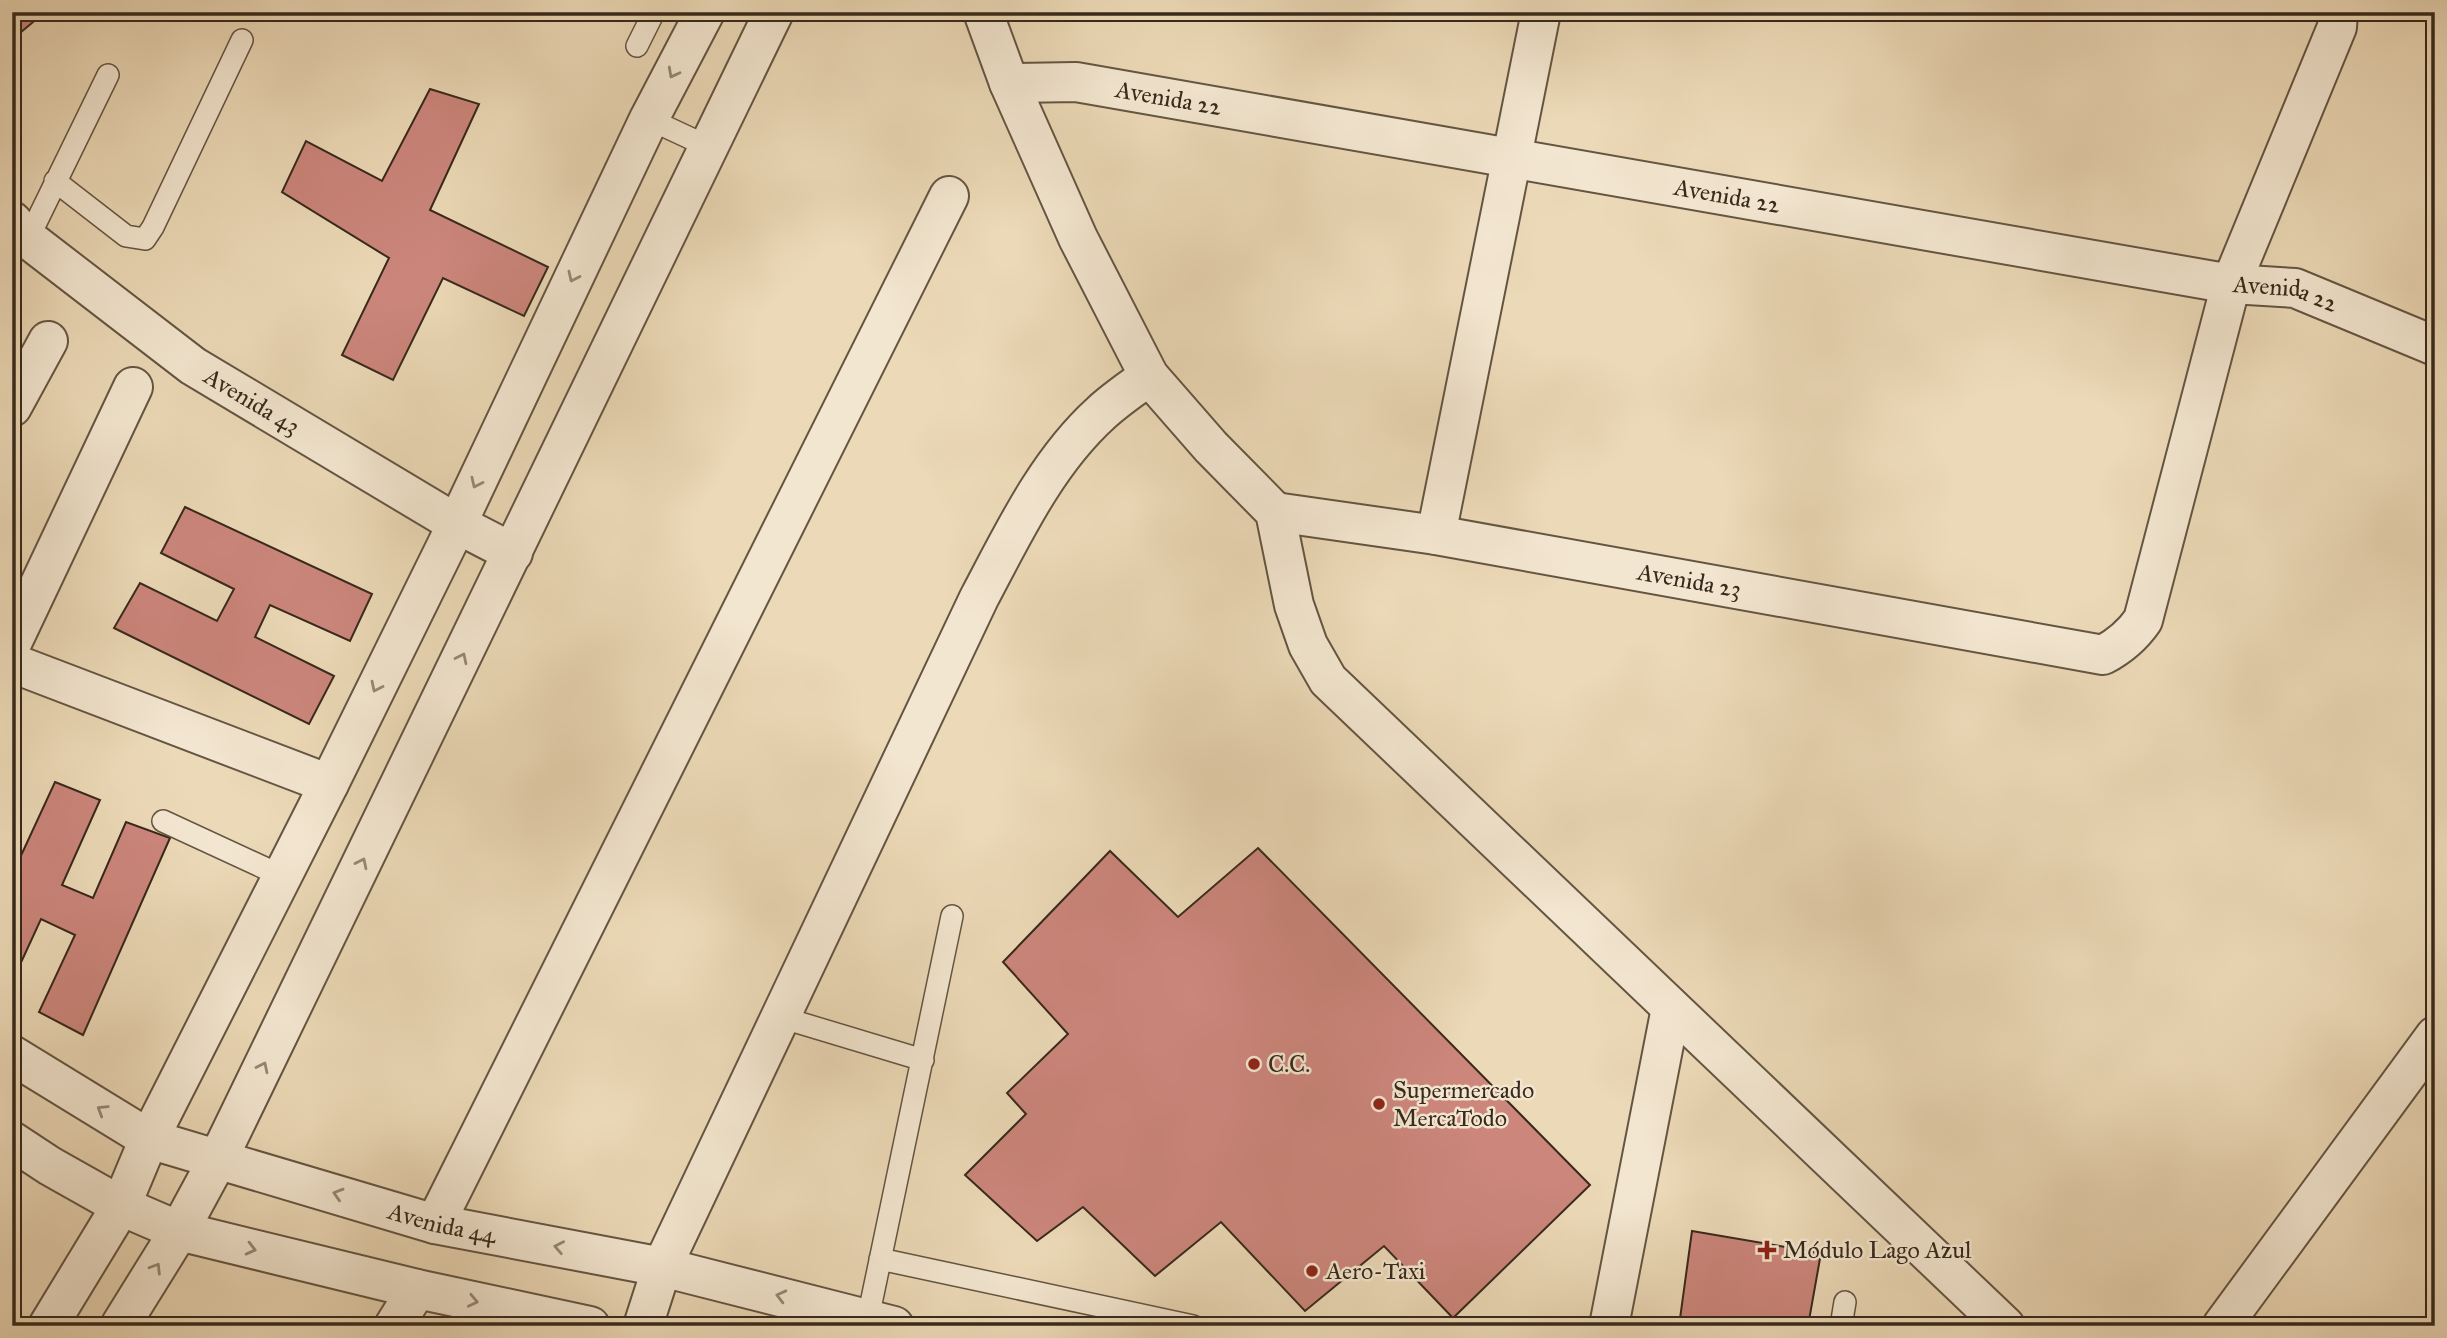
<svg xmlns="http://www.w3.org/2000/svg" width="2447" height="1338" viewBox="0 0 2447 1338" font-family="'IM FELL Great Primer',serif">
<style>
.building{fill:#cc867c;stroke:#37291b;stroke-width:2}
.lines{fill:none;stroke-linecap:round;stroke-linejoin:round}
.service-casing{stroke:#645542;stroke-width:24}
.minor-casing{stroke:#645542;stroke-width:42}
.tertiary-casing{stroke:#645542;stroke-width:42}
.service{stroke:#f3e6d0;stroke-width:21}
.minor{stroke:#f3e6d0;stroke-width:38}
.tertiary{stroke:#f3e6d0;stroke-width:38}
.oneway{stroke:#958876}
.poi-dot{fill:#8f2418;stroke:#f3e6d0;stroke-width:2.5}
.labels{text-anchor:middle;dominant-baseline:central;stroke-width:5;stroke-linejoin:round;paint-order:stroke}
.street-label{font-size:24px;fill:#37291b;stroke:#f3e6d0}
.poi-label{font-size:24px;fill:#37291b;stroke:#f3e6d0;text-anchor:start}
</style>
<rect width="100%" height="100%" fill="#ecd9b7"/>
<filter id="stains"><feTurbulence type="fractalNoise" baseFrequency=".00286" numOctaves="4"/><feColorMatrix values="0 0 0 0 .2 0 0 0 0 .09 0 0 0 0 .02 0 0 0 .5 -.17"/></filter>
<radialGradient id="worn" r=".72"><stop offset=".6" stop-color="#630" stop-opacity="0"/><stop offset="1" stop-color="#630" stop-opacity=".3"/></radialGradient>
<path class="building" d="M 12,12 L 45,12 L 14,38 Z
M 430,89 L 479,104 L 430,210 L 548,267 L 524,316 L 443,278 L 393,380 L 342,355 L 389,258 L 282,192 L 306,141 L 382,181 Z
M 185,507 L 372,594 L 350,641 L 270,605 L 255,637 L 334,676 L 309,724 L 114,628 L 140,583 L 217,621 L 234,589 L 161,553 Z
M 55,782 L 100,800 L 62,885 L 93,898 L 126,822 L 170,838 L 83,1035 L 39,1012 L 75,935 L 41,919 L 12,982 L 12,875 Z
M 1258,848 L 1590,1185 L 1453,1318 L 1384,1246 L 1305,1311 L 1221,1222 L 1155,1276 L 1083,1207 L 1037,1241 L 965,1175 L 1026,1114 L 1007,1093 L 1068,1034 L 1003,962 L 1110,851 L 1178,917 Z
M 1692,1231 L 1821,1253 L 1808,1326 L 1679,1326 Z"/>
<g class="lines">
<defs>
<path id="service" d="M 637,46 L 654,12
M 649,119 L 709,147
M 55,181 L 126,236 L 145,239 L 153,227 L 242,40
M 28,239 L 108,75
M 163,821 L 282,876
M 780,1017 L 923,1060
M 880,1259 L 1193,1326
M 868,1318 L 952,916
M 1841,1326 L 1845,1302"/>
<g id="minor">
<path d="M 983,12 L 1009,83 L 1078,238 L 1149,376 L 1211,447 L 1275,512 L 1294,605 L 1308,645 L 1328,680 L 2005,1326"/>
<path id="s1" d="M 1009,83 L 1076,82 L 2231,284 L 2295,288 L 2435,346"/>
<path id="s2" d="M 12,221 L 28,239 L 193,366 L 457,524 L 513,553"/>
<path d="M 12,407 L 48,341"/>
<path id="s3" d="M 1275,512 L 1436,535 L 2103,655 C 2120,646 2132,636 2143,620 L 2231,284 L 2337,27 L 2338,12"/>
<path d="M 1436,535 L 1541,12"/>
<path d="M 12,643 L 133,387"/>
<path d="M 12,663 L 329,784"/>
<path d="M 435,1224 L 949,196"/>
<path d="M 48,1326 L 121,1206 L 149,1139 L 329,784 L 457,524 L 649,119 L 705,12"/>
<path d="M 120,1326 L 179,1231 L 218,1159 L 774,12"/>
<path d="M 394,1326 L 417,1289"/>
<path d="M 643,1326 L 662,1267 L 979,598 C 1013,534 1046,463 1101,413 C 1116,399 1133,388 1149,376"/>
<path d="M 1609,1326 L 1671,1008"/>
<path d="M 2222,1326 L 2435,1036"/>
</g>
<g id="tertiary">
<path id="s4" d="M 12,1055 L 149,1139 L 435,1224 L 662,1267 L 894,1326"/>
<path d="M 12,1141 L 50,1166 L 121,1206 L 179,1231 L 417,1289 L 590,1326"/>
</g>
</defs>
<use href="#service" class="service-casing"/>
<use href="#minor" class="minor-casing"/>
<use href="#tertiary" class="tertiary-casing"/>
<use href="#service" class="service"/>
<use href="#minor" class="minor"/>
<use href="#tertiary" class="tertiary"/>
</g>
<defs><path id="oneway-chevron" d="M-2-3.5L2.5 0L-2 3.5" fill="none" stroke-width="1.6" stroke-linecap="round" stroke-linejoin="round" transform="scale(1.75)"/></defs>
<g class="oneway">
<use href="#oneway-chevron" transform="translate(673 73) rotate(118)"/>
<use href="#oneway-chevron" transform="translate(573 277) rotate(115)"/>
<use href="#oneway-chevron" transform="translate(476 483) rotate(115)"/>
<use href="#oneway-chevron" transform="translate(462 658) rotate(-64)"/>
<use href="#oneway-chevron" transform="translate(376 687) rotate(116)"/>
<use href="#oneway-chevron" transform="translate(362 863) rotate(-64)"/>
<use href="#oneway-chevron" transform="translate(263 1067) rotate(-64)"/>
<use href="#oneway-chevron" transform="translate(102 1110) rotate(-148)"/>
<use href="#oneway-chevron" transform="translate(338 1194) rotate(-163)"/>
<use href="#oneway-chevron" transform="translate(559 1247) rotate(-169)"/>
<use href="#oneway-chevron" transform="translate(251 1249) rotate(14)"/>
<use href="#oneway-chevron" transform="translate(156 1268) rotate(-58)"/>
<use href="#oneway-chevron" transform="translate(781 1296) rotate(-166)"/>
<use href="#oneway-chevron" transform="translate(473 1301) rotate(12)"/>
</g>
<g class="poi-dot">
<circle cx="1254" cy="1064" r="7"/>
<circle cx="1379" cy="1104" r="7"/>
<path d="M1763.5 1239.5h7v7h7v7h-7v7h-7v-7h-7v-7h7z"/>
<circle cx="1312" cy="1271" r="7"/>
</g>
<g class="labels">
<g class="street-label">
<text stroke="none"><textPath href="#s1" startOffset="161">Avenida 22</textPath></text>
<text stroke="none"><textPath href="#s1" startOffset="728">Avenida 22</textPath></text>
<text stroke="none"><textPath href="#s1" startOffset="1295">Avenida 22</textPath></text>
<text stroke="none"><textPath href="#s2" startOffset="301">Avenida 43</textPath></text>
<text stroke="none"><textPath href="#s3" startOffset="420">Avenida 23</textPath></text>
<text stroke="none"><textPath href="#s4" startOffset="466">Avenida 44</textPath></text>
</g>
<g class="poi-label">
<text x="1268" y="1064">C.C.</text>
<text x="1393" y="1090">Supermercado<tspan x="1393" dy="28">MercaTodo</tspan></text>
<text x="1783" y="1250">Módulo Lago Azul</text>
<text x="1326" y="1271">Aero-Taxi</text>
</g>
</g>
<rect width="2447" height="1338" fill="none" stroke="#ecd9b7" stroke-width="42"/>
<rect x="14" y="14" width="2419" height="1310" fill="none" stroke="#37291b" stroke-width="3.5"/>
<rect x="21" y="21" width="2405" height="1296" fill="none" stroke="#37291b" stroke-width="2"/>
<rect width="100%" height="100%" filter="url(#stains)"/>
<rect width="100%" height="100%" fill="url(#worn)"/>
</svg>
